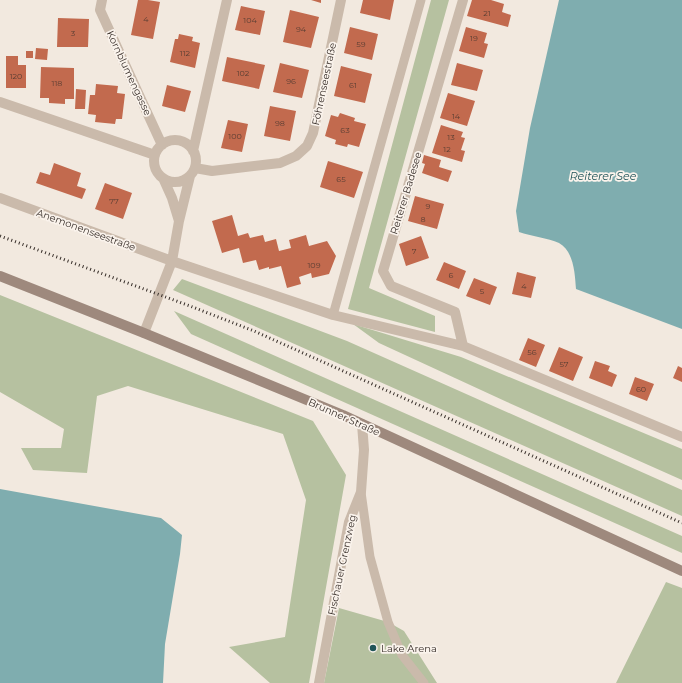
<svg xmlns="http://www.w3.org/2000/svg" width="682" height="683" viewBox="0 0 682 683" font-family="Montserrat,sans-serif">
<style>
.green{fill:#b6c1a0}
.water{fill:#7fadaf}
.building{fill:#c26a4e}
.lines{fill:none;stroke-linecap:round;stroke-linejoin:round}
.lane{stroke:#cabaab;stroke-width:9}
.street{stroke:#cabaab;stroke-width:10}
.secondary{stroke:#9e897d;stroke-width:10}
.rail{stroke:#382f2a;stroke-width:3;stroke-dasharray:1 3;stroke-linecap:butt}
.poi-dot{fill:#215559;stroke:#faf3ec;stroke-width:1.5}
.labels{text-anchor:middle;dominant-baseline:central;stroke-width:3.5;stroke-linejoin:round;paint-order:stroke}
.number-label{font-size:8px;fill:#5a3e33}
.street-label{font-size:10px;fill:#382f2a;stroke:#faf3ec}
.poi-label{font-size:10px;fill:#382f2a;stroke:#faf3ec;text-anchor:start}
.water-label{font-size:11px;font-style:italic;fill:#215559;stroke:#faf3ec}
</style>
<rect width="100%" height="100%" fill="#f2e9df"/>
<path class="green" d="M 431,0 L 449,0 L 369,288 L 435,316 L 435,332 L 348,309 Z
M 182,279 L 347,341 L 682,490 L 682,516 L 173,290 Z
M 0,295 L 313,421 L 346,475 L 309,683 L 270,683 L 229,647 L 285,637 L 306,500 L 283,434 L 128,386 L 97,396 L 87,473 L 33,470 L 21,448 L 61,448 L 64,429 L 0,392 Z
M 174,311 L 682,536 L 682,553 L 191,334 Z
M 353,324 L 461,357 L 682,449 L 682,480 L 507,402 L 379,343 Z
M 666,582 L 682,588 L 682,683 L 616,683 Z
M 339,608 L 388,622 L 404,631 L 437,683 L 324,683 Z"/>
<path class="water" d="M 559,0 L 682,0 L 682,329 L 576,289 C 575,275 574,251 559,243 C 548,238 531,236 519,232 L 516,211 L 530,128 Z
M 0,489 L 161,518 L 182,535 L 180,554 L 165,644 L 163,683 L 0,683 Z"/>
<path class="building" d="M 138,0 L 148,0 L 160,2 L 153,39 L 131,35 Z
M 311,0 L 321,0 L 321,3 Z
M 363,0 L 394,0 L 390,20 L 360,13 Z
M 472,0 L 491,0 L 504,4 L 502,12 L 511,15 L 508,27 L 467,16 Z
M 241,6 L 265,11 L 260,35 L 235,30 Z
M 290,10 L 319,17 L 311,48 L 283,42 Z
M 58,18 L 89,19 L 88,47 L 57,47 Z
M 350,27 L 378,34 L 372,60 L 344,53 Z
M 466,27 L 487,33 L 484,43 L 488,44 L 484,58 L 459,51 Z
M 179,34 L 193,37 L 192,41 L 200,43 L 195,68 L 170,62 L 175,39 L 178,39 Z
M 36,48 L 48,49 L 47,60 L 35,59 Z
M 26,51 L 33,51 L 33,58 L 26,58 Z
M 6,56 L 18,56 L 18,65 L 26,65 L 26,88 L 6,88 Z
M 227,57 L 265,65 L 259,89 L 222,81 Z
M 280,63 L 309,70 L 302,98 L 273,92 Z
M 457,63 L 483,70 L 477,91 L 451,85 Z
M 341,66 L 372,74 L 365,103 L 334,96 Z
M 41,67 L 74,68 L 74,99 L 65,99 L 65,104 L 49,103 L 49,98 L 40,98 Z
M 96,84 L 118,86 L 117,93 L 125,94 L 122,119 L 116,119 L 115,124 L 95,122 L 96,115 L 88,114 L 90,95 L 95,95 Z
M 167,85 L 191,91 L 185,112 L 162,106 Z
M 76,89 L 86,90 L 85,109 L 75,109 Z
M 448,93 L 475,101 L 467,126 L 440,118 Z
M 270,106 L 296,111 L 290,141 L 264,136 Z
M 340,113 L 355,118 L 354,121 L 366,124 L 359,147 L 348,144 L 347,147 L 335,144 L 336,140 L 325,136 L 331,115 L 338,117 Z
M 228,120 L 248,124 L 242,152 L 221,148 Z
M 441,125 L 463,132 L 461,137 L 465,138 L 461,150 L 465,151 L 462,162 L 432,153 Z
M 424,155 L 441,160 L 439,167 L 452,171 L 448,182 L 422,173 L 425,164 L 422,163 Z
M 328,161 L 363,172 L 354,198 L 320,187 Z
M 54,163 L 81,173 L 77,186 L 86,189 L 82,199 L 36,183 L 40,172 L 50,175 Z
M 105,183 L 132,193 L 123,219 L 95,209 Z
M 415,196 L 444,204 L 437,229 L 408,221 Z
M 232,215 L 238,236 L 248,233 L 250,238 L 263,235 L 265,242 L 276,239 L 279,251 L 291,248 L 289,240 L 306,235 L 309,246 L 327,241 L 336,256 L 329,274 L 312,278 L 311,273 L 299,277 L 301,284 L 287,288 L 281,266 L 269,269 L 269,267 L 259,270 L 256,260 L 243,263 L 239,248 L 222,253 L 212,221 Z
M 421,236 L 429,258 L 406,266 L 399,244 Z
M 444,262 L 466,271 L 459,289 L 436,280 Z
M 517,272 L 536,277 L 531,298 L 512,294 Z
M 474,278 L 497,287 L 490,305 L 466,296 Z
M 528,338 L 545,345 L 536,367 L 519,360 Z
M 559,347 L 583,357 L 573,381 L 549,371 Z
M 595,361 L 610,366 L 608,371 L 617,375 L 612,387 L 589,378 Z
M 678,366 L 682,368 L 682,382 L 673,378 Z
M 635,377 L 654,384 L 647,401 L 629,394 Z"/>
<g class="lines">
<path class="lane" d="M 333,315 L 421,0
M 361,492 L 370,557 L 388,622 L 402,655 L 424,683"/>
<path class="street" d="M 102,0 L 100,10 L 162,145
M 0,102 L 155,155
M154 161a21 21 0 1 1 42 0a21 21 0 1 1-42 0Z
M 193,151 L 227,0
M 195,168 L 212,171 L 280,163 L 296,156 L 307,146 L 313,133 L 341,0
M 163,178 L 172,198 L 179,221
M 0,198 L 172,261 L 333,315 L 463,346 L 682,437
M 144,333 L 172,261 L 179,221 L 190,176
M 463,346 L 455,312 L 391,286 L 383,271 L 463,0
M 319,683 L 349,522 L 361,492 L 364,450 L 362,424"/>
<path class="secondary" d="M 0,276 L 144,333 L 343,415 L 682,571"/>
<path class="rail" d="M 0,236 L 190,306 L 254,331 L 682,523"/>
</g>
<circle class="poi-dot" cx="373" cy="648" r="4"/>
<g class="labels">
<g class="number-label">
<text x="487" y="13">21</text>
<text x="146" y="19">4</text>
<text x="250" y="20">104</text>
<text x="301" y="29">94</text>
<text x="73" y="33">3</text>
<text x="474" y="38">19</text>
<text x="361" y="44">59</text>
<text x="185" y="53">112</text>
<text x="243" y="73">102</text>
<text x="16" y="76">120</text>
<text x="291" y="81">96</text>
<text x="57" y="83">118</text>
<text x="353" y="85">61</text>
<text x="456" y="116">14</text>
<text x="280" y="123">98</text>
<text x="345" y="130">63</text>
<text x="235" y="136">100</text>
<text x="451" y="137">13</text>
<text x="447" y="149">12</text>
<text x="341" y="179">65</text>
<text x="114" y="201">77</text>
<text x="428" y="206">9</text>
<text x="423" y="219">8</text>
<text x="414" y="251">7</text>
<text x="314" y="265">109</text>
<text x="451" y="275">6</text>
<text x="524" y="286">4</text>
<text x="482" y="291">5</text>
<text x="532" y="352">56</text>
<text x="564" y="364">57</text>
<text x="641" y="389">60</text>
</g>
<g class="street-label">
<text transform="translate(129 73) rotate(65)">Kornblumengasse</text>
<text transform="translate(324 84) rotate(-78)">Föhrenseestraße</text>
<text transform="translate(406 193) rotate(-73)">Reiterer Badesee</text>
<text transform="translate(86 230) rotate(20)">Anemonenseestraße</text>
<text transform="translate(344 417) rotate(24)">Brunner Straße</text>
<text transform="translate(342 565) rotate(-78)">Fischauer Grenzweg</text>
</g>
<g class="poi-label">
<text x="381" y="648">Lake Arena</text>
</g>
<g class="water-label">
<text x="603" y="176">Reiterer See</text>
</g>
</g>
</svg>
